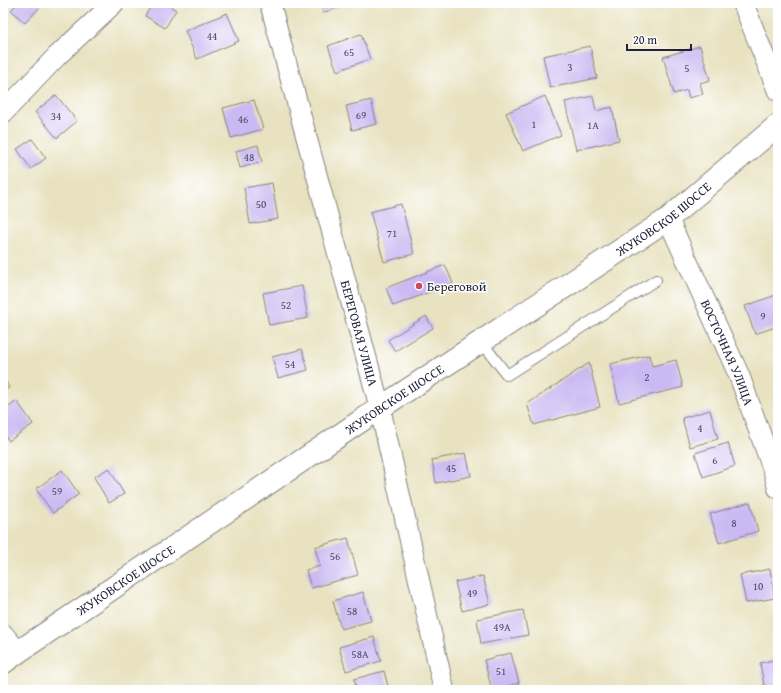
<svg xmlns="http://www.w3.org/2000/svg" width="781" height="693" viewBox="0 0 781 693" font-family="'Gentium Book Plus',serif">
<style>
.building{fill:#cab9f2}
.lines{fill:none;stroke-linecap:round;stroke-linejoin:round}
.service-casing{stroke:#85827e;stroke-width:12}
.minor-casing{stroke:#85827e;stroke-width:22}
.secondary-casing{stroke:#85827e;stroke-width:24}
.service{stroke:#fff;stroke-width:10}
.minor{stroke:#fff;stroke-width:20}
.secondary{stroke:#fff;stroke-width:22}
.poi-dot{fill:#d1495b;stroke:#fff;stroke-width:1.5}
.labels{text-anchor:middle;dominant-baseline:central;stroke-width:3;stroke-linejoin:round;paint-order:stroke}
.number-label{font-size:11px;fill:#4c4869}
.street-label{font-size:13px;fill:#22223b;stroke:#fff}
.poi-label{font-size:13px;fill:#22223b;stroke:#fff;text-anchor:start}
</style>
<rect width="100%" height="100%" fill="#fff"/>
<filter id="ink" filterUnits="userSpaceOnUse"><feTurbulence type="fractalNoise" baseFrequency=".025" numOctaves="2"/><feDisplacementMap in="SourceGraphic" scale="8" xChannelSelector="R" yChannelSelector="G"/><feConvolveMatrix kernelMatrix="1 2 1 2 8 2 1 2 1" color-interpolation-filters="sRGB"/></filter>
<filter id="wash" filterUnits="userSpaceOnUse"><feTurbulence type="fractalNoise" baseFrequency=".012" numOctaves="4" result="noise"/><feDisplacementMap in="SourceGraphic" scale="16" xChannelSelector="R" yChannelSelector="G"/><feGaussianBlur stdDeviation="0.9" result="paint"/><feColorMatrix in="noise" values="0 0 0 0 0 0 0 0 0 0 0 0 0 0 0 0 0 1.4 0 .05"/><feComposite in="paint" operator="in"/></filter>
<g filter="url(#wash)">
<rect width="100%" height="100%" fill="#e8e2c0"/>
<g id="blocks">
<path class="building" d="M 18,3 L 38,3 L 41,6 L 25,23 L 11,10 Z
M 153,3 L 165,3 L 176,10 L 165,28 L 145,16 Z
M 319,3 L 349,3 L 323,13 Z
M 227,13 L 239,41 L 197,59 L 185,31 Z
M 361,34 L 370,59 L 337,71 L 328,46 Z
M 590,46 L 597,78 L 550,88 L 543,56 Z
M 700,46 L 710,80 L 700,83 L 703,94 L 689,98 L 687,90 L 674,94 L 663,57 Z
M 56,95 L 77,121 L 57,138 L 35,112 Z
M 545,96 L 561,135 L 523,151 L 506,113 Z
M 593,96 L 596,111 L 612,107 L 619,140 L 576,150 L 565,102 Z
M 254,100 L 263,129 L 231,138 L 223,108 Z
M 371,100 L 377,124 L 352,130 L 346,106 Z
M 32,139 L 46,158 L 31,169 L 17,149 Z
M 258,145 L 262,162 L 240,168 L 236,151 Z
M 272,183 L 278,219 L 250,224 L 244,188 Z
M 401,204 L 414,254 L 384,262 L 370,212 Z
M 445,265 L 453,283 L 393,306 L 386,288 Z
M 302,286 L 308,318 L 269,325 L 263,293 Z
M 776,295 L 778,300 L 778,326 L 755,334 L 745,306 Z
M 426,316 L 433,328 L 395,351 L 388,340 Z
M 302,349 L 308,370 L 278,378 L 272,357 Z
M 649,355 L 652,366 L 676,360 L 683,387 L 619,403 L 610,364 Z
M 589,363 L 600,407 L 534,425 L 527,404 Z
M 3,375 L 9,388 L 3,391 Z
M 17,401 L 33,424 L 9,441 L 3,433 L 3,411 Z
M 710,410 L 718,439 L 690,447 L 682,418 Z
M 728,443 L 735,466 L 703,477 L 695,453 Z
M 466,453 L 471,476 L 436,483 L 432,460 Z
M 109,468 L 124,494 L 109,503 L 94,477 Z
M 62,470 L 79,494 L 53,513 L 36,489 Z
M 750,502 L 758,531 L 719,543 L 710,514 Z
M 348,538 L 358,575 L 311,588 L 306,570 L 320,566 L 315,547 Z
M 770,569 L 775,598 L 746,603 L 740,575 Z
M 483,576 L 490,604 L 462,611 L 455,582 Z
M 363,592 L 371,621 L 341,629 L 333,601 Z
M 523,610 L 528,635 L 481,644 L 477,619 Z
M 374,637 L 381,661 L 346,671 L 339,647 Z
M 511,653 L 519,683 L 492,690 L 484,660 Z
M 778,659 L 778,690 L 765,690 L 760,663 Z
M 384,671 L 389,690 L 357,690 L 354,679 Z"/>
</g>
</g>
<g filter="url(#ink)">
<use href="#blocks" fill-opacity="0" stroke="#85827e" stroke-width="1"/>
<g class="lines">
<defs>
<path id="service" d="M 481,341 L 507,375 L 656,280"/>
<g id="minor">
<path id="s1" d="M 270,3 L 380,408 L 444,690"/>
<path d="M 743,3 L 778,91"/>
<path d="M 3,113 L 57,56 L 114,3"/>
<path id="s2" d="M 668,219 L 739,375 L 774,472 L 778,488"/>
<path d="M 3,634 L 18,652"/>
</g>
<g id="secondary">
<path id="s3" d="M 3,663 L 18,652 L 380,408 L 668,219 L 778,125"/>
</g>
</defs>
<use href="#service" class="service-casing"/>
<use href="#minor" class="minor-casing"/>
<use href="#secondary" class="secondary-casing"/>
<use href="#service" class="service"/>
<use href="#minor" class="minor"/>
<use href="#secondary" class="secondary"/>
</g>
</g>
<circle class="poi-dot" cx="419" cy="286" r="4"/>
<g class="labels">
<g class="number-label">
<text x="212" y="36">44</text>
<text x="349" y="52">65</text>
<text x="570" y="67">3</text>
<text x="687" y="68">5</text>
<text x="361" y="115">69</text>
<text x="56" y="116">34</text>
<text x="243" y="119">46</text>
<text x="534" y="124">1</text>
<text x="593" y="125">1А</text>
<text x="249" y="157">48</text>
<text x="261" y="204">50</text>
<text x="392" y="233">71</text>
<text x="286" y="305">52</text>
<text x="763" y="316">9</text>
<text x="290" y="364">54</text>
<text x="647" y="377">2</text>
<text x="700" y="428">4</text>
<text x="715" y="460">6</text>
<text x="451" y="468">45</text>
<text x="57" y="491">59</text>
<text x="734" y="523">8</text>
<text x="335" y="556">56</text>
<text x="758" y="586">10</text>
<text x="472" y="593">49</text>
<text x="352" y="611">58</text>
<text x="502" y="627">49А</text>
<text x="360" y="654">58А</text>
<text x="501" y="671">51</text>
</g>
<g class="street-label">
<text stroke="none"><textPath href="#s3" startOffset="796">ЖУКОВСКОЕ ШОССЕ</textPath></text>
<text stroke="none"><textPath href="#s1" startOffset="342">БЕРЕГОВАЯ УЛИЦА</textPath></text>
<text stroke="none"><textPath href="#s2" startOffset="146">ВОСТОЧНАЯ УЛИЦА</textPath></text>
<text stroke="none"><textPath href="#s3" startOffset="472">ЖУКОВСКОЕ ШОССЕ</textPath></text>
<text stroke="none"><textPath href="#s3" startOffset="148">ЖУКОВСКОЕ ШОССЕ</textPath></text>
</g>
<g class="poi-label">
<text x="427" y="286">Береговой</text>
</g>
</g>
<rect width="781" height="693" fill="none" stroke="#fff" stroke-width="16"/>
<path d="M627 44v6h64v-6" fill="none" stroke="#22223b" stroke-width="2"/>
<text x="633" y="44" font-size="12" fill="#22223b" stroke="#ffffff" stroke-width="3" paint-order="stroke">20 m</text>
</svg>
